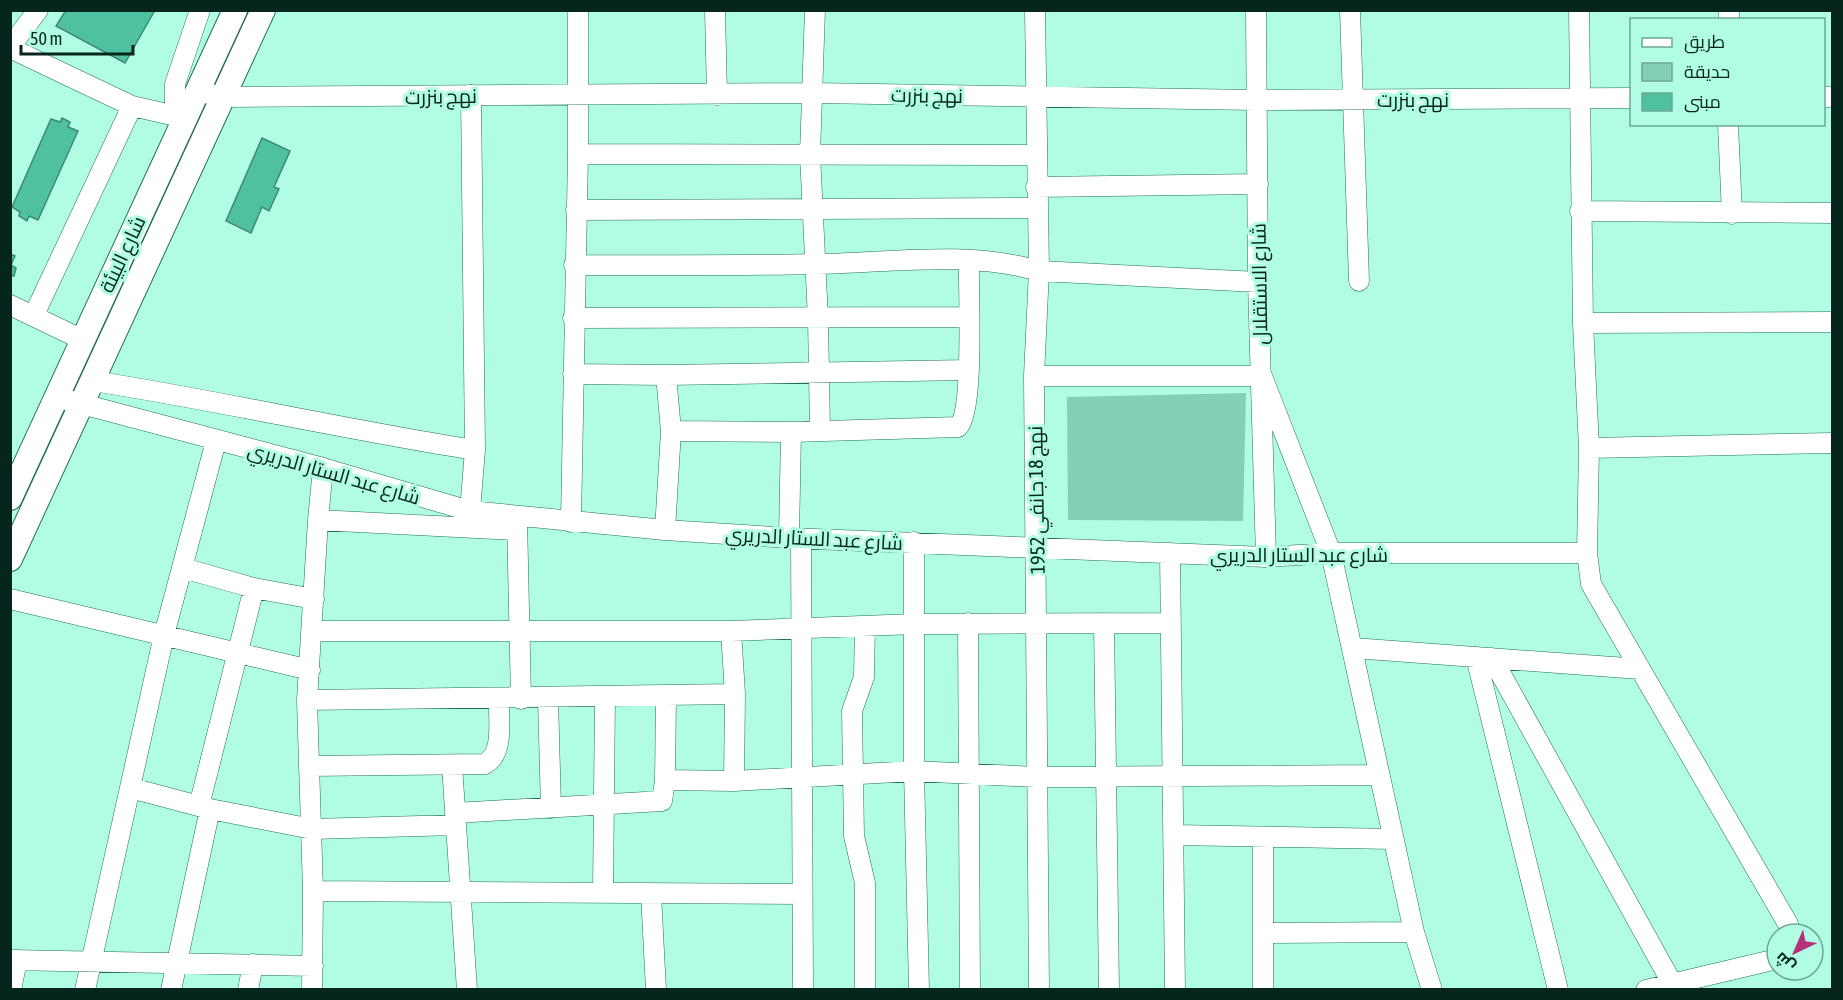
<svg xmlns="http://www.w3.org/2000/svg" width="1843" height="1000" viewBox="0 0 1843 1000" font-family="'Asap Condensed',Cairo,sans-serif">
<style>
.green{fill:#85ceb7}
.building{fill:#4fc1a1;stroke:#3e8973;stroke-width:1.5}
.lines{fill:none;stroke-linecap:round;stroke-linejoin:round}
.minor-casing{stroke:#21705b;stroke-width:21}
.major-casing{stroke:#21705b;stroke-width:26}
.minor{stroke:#fff;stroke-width:20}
.major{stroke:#fff;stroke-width:24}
.labels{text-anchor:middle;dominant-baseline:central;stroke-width:6;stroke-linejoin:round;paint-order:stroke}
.street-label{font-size:20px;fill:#05251d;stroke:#b1fde3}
</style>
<rect width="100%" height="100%" fill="#b1fde3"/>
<path class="green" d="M 1246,393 L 1243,521 L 1068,520 L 1067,397 Z"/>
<path class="building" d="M 66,10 L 155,10 L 125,63 L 56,26 Z
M 62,118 L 70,122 L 68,127 L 78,131 L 38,220 L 29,216 L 27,221 L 19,216 L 20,212 L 12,207 L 51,119 L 60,122 Z
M 262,138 L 290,151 L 274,187 L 279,189 L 269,211 L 262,207 L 251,233 L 226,221 Z
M 10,254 L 15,256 L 11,265 L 16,268 L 14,276 L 10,275 Z"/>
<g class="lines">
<defs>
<path id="minor" d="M 715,10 L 717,95
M 815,10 L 810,154 L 818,319 L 820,431
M 1035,10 L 1039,271 L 1034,376 L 1039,990
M 1256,10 L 1258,282 L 1266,557
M 1350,10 L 1359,281
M 1579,10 L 1583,323 L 1589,448
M 1729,20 L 1729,10
M 10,47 L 38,10
M 10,48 L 132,106 L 185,118
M 198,91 L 222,97 L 813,93 L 1256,100 L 1632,98
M 1824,97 L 1832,97
M 175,115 L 175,84 L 200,10
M 1728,124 L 1732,214
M 578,154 L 1035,155
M 1036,187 L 1258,184
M 576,210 L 1036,208
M 1580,211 L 1832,213
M 574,265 C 655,265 736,266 816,264 C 889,263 967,250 1039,271 L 1258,282
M 10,305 L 83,340
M 34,315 L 132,106
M 573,318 L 968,317
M 1583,323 L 1832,322
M 573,374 L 666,375 L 969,370
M 1034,376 L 1262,376 L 1331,553 L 1414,932 L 1432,990
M 93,381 C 221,401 347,430 475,450
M 67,400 L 323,468 L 470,511 L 665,530 L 789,538 L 1266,557 L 1331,553 L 1587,553
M 671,431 L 791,432 L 958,427 C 975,411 968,289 969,260
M 470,511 L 475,450 L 471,95
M 517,519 L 521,699
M 318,520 L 517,530
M 571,522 L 578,154 L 578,10
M 665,530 L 671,431 L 666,375
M 789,538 L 791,432
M 801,539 L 803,990
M 914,542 L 914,771 L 919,990
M 1170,553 L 1175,990
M 183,568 L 254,588 L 314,599
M 10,599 L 310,670
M 968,623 L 970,990
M 1104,623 L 1109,990
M 312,631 L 731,631 L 915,624 L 1170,623
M 731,631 L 735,694 L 734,781
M 1353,648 L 1640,669
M 1476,657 L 1558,990
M 1492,658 L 1672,983
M 548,698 L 551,808
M 307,700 L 735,694
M 452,765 L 467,990
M 309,766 L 485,764 C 505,753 498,719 499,699
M 665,780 L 734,781 L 914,771 L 1036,777 L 1379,775
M 131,788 L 210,809 L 312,829 L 456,825
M 199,806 L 254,588
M 455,813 L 662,801 L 665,780 L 666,695
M 1174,835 L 1393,839
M 313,891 L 802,894
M 603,893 L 605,697
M 651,894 L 656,990
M 1264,933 L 1414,932
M 1790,934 L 1788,924 L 1591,584 L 1587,553 L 1589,448 L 1832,443
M 10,960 L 313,966
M 11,990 L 17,960
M 85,990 L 164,635 L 216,441
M 171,990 L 210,809
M 248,990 L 253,964
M 312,990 L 313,891 L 307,700 L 318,520 L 323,468
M 865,990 L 865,883 L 854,836 L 852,711 L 864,677 L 865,626
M 1263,990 L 1263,839
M 1646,990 L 1777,959"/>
<path id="major" d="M 10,498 L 235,10
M 10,559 L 263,10"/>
</defs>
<use href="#minor" class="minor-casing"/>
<use href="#major" class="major-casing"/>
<use href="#minor" class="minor"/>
<use href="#major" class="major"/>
</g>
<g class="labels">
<g class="street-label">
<text transform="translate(927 95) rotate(1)">نهج بنزرت</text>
<text transform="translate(441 96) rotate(-1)">نهج بنزرت</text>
<text x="1413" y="99">نهج بنزرت</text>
<text transform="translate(122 254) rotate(-65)">شارع البيئة</text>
<text transform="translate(1259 284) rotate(-91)">شارع الاستقلال</text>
<text transform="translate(334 473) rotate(16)">شارع عبد الستار الدريري</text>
<text transform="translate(1036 500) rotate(-91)">نهج 18 جانفي 1952</text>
<text transform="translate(814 538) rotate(3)">شارع عبد الستار الدريري</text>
<text x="1299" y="554">شارع عبد الستار الدريري</text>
</g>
</g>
<rect width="1843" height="1000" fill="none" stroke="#05251d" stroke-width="24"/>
<rect x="1630" y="18" width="195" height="108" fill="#b1fde3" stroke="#6ca794" stroke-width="1.5"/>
<rect x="1642" y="38" width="30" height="9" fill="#ffffff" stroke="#6ca794" stroke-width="1.5"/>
<text x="1684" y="48" font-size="18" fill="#05251d">طريق</text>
<rect x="1642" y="63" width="30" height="18" fill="#85ceb7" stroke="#6ca794" stroke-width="1.5"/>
<text x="1684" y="78" font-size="18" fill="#05251d">حديقة</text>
<rect x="1642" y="93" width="30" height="18" fill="#4fc1a1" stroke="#6ca794" stroke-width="1.5"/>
<text x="1684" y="108" font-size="18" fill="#05251d">مبنى</text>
<g transform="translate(1795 952) rotate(224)"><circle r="28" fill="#b1fde3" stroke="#6ca794" stroke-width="1.5"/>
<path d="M0-4.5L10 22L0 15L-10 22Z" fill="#b53179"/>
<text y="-9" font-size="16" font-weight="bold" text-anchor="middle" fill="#05251d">ش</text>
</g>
<path d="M21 45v9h112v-9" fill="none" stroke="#05251d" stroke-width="3"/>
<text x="30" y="45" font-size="18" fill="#05251d" stroke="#b1fde3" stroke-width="4.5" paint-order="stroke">50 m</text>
</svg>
